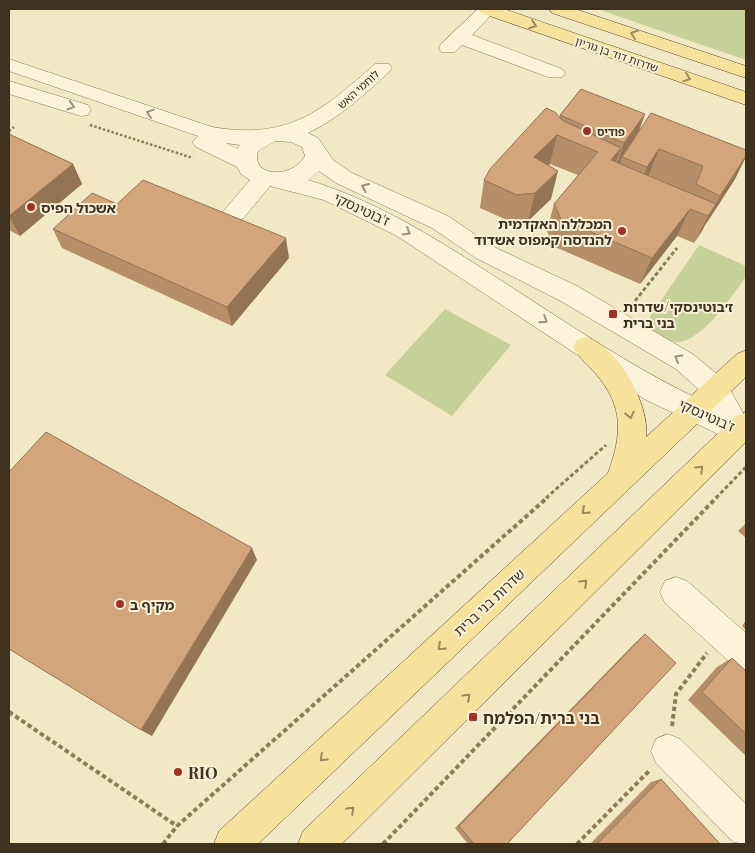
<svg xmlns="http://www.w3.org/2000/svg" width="755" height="853" viewBox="0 0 755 853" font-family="'Playfair Display','Noto Sans Hebrew',serif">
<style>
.green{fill:#c6d199}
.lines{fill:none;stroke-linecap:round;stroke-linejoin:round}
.minor-casing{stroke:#8f7b5a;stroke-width:1}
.major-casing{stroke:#5d482e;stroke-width:1}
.path-far2{stroke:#8f7b5a;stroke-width:2.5;stroke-dasharray:2.5 2;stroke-linecap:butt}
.path-far1{stroke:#8f7b5a;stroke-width:3;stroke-dasharray:4 2.5;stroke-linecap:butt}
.path{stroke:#8f7b5a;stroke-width:4;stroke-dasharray:4.5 3;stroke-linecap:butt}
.minor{fill:#fbf4db;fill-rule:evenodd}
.major{fill:#f6e29d;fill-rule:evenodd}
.wall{fill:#b58f69}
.shaded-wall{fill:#937455}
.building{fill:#d2a67a;stroke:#937455}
.oneway{stroke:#9a8a5e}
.oneway2{stroke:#9c927d}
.poi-dot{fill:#a32f25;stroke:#f8f1d7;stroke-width:2}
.labels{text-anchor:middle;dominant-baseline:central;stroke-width:4;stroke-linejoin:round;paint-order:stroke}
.far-street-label{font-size:11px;fill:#3e311f;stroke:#f8f1d7}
.far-poi-label{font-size:11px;font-weight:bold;fill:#3e311f;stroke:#f8f1d7;text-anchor:start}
.poi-label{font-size:14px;font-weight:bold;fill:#3e311f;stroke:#f8f1d7;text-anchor:start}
.street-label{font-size:14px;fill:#3e311f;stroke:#f8f1d7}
.near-poi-label{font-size:16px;font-weight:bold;fill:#3e311f;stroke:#f8f1d7;text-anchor:start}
</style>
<rect width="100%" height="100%" fill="#f2e8c6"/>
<path class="green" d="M 597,9 L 746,9 L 746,60 Z
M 699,245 L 746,266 L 746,277 C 730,297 697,353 667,340 C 659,337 651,329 645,324 Z
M 445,309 L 511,345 L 452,416 L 385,375 Z"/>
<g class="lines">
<defs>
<path id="minor" d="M 478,9 L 497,9 L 472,35 L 562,69 L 565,73 L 562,77 L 548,77 L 462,45 L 455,52 L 441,52 L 439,48 L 441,44 Z
M 9,59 L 212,127 C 288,140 321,112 375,64 L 389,64 L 392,68 L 389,72 C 363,96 339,118 308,133 L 318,138 L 333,160 L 352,173 L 448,216 L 492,246 L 577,286 L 694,355 L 725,381 L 746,418 L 746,440 L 739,443 L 729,439 L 646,400 L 397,236 L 324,200 L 270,186 L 236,227 L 228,229 L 220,227 L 217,221 L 220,215 L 250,180 L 241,174 L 237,167 L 196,147 L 192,142 L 198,136 L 9,71 ZM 275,141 L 291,142 L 302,147 L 305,156 C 294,178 250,179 258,151 ZM 226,143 L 240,145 L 237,149 ZM 319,171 L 336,183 L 432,228 L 476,258 L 559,300 L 676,369 L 707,397 L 711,405 C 630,368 556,315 480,267 C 425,232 371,199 308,180 Z
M 9,81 L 88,105 L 91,110 L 88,115 L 81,116 L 9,94 Z
M 676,577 L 687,581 L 746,633 L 746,670 L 734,666 L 665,603 L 660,592 L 665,581 Z
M 668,734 L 680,739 L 746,804 L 746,844 L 733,842 L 656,763 L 651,751 L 656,739 Z"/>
<path id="major" d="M 478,9 L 504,9 L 746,92 L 746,105 L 481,13 Z
M 549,9 L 575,9 L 746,66 L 746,78 L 552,13 Z
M 586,337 C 618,347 650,404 646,437 L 737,354 L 746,350 L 746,377 L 258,844 L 214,844 L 219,831 L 608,473 C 622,434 624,407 596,374 C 588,365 579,358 573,347 L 577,340 Z
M 746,412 L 746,442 L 342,844 L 298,844 L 303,831 L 736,416 Z"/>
</defs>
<use href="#minor" class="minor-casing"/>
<use href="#major" class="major-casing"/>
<path class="path-far2" d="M 90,125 L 193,158
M 9,131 L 14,127"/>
<path class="path-far1" d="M 631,306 L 677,248
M 546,498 L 606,445
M 716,498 L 746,467"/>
<path class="path" d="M 9,712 L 177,826
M 672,726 L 676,694 L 707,653
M 163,844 L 177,826 L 548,497
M 383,844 L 717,497
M 577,844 L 650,770"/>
<use href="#minor" class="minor"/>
<use href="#major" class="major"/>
</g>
<path class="wall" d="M 645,114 L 638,133 L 746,150 L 746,157 L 735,179 L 706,224 L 706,223 L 694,243 L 677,236 L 640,284 L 553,246 L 547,231 L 554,204 L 578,175 L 550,164 L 548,166 L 551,199 L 528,221 L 511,222 L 480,208 L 484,180 L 559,117 L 560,115 Z
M 9,134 L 73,164 L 82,184 L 20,236 L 9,230 Z
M 117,204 L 289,258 L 232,326 L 62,248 L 53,229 Z
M 746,523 L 746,538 L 738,531 Z
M 746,620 L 746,630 L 742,626 Z
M 645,634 L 507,844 L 468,844 L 455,828 L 634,644 Z
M 732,658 L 746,671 L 746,756 L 688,700 L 717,667 Z
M 661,779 L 720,844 L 590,844 L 651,782 Z"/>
<path class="shaded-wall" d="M 645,114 L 635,142 L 622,157 L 619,165 L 615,171 L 624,143 Z
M 557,135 L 550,164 L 528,185 L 534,157 Z
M 621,148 L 611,176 L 611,160 Z
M 659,149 L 648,177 L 636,195 L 647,167 Z
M 746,156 L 735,179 L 706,224 L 720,196 Z
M 73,164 L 82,184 L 20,236 L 9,216 Z
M 558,171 L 551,199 L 528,221 L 535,193 Z
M 716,204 L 702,231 L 694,243 L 708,216 Z
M 690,209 L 677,236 L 640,284 L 652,258 Z
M 286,238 L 289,258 L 232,326 L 227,307 Z
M 252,548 L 257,560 L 152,736 L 141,730 Z"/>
<path class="building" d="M 581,89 L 645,114 L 624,143 L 560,115 Z
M 546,108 L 555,112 L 562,120 L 621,148 L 611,160 L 716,204 L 708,216 L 690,209 L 652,258 L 561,219 L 554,204 L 598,152 L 557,135 L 534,157 L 558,171 L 535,193 L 517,195 L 484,180 L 490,169 Z
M 651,113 L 746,150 L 746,156 L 720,196 L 696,184 L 703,166 L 659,149 L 647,167 L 622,157 Z
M 9,134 L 73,164 L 9,216 Z
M 143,180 L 286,238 L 227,307 L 53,229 L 92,193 L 117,204 Z
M 46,432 L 252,548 L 141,730 L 9,649 L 9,472 Z
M 645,634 L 676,663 L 507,844 L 474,844 L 459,826 Z
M 732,658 L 746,671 L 746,734 L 702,692 Z
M 661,779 L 720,844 L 598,844 L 598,843 Z"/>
<defs><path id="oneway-chevron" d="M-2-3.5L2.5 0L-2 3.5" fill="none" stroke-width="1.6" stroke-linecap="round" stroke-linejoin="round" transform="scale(1.25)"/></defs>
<g class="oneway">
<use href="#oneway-chevron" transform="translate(533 25) rotate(20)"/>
<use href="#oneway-chevron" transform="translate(634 34) rotate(-161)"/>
<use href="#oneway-chevron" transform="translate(687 78) rotate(19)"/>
<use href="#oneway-chevron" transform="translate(630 415) rotate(78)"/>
<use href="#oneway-chevron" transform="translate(700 469) rotate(-44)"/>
<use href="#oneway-chevron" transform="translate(585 511) rotate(137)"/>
<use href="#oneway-chevron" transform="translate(584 583) rotate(-44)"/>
<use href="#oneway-chevron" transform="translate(441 647) rotate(137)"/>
<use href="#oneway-chevron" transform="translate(467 697) rotate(-44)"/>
<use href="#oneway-chevron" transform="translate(323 758) rotate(137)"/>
<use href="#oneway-chevron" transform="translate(351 810) rotate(-44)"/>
</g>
<g class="oneway2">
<use href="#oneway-chevron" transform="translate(71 106) rotate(17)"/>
<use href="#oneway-chevron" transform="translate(150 113) rotate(-161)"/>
<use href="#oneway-chevron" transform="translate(365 187) rotate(-157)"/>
<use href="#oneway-chevron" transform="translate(407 232) rotate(31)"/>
<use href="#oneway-chevron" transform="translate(544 320) rotate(33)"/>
<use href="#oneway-chevron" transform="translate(678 358) rotate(-149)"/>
</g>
<g class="poi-dot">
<circle cx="587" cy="131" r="5"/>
<circle cx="31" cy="207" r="5"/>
<circle cx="622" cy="231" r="5"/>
<rect x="608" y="309" width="10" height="10" rx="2.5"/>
<circle cx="120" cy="604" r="5"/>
<rect x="468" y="712" width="10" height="10" rx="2.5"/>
<circle cx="178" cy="772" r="5"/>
</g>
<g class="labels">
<g class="far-street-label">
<text transform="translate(617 54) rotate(19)">שדרות דוד בן גוריון</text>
<text transform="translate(358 89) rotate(-42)">לוחמי האש</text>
</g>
<g class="far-poi-label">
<text x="597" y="131">פודיס</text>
</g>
<g class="poi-label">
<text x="41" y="207">אשכול הפיס</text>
<text x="612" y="223" text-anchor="end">המכללה האקדמית<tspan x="612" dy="16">להנדסה קמפוס אשדוד</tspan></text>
<text x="623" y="306">ז׳בוטינסקי/שדרות<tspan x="623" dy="16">בני ברית</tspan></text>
<text x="130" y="604">מקיף ב</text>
</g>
<g class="street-label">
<text transform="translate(362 209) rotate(25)">ז'בוטינסקי</text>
<text transform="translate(707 415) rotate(24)">ז'בוטינסקי</text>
<text transform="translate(489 602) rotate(-43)">שדרות בני ברית</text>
</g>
<g class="near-poi-label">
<text x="483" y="717">בני ברית/הפלמח</text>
<text x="188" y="772">RIO</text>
</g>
</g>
<rect width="755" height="853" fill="none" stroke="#3e311f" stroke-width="20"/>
</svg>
